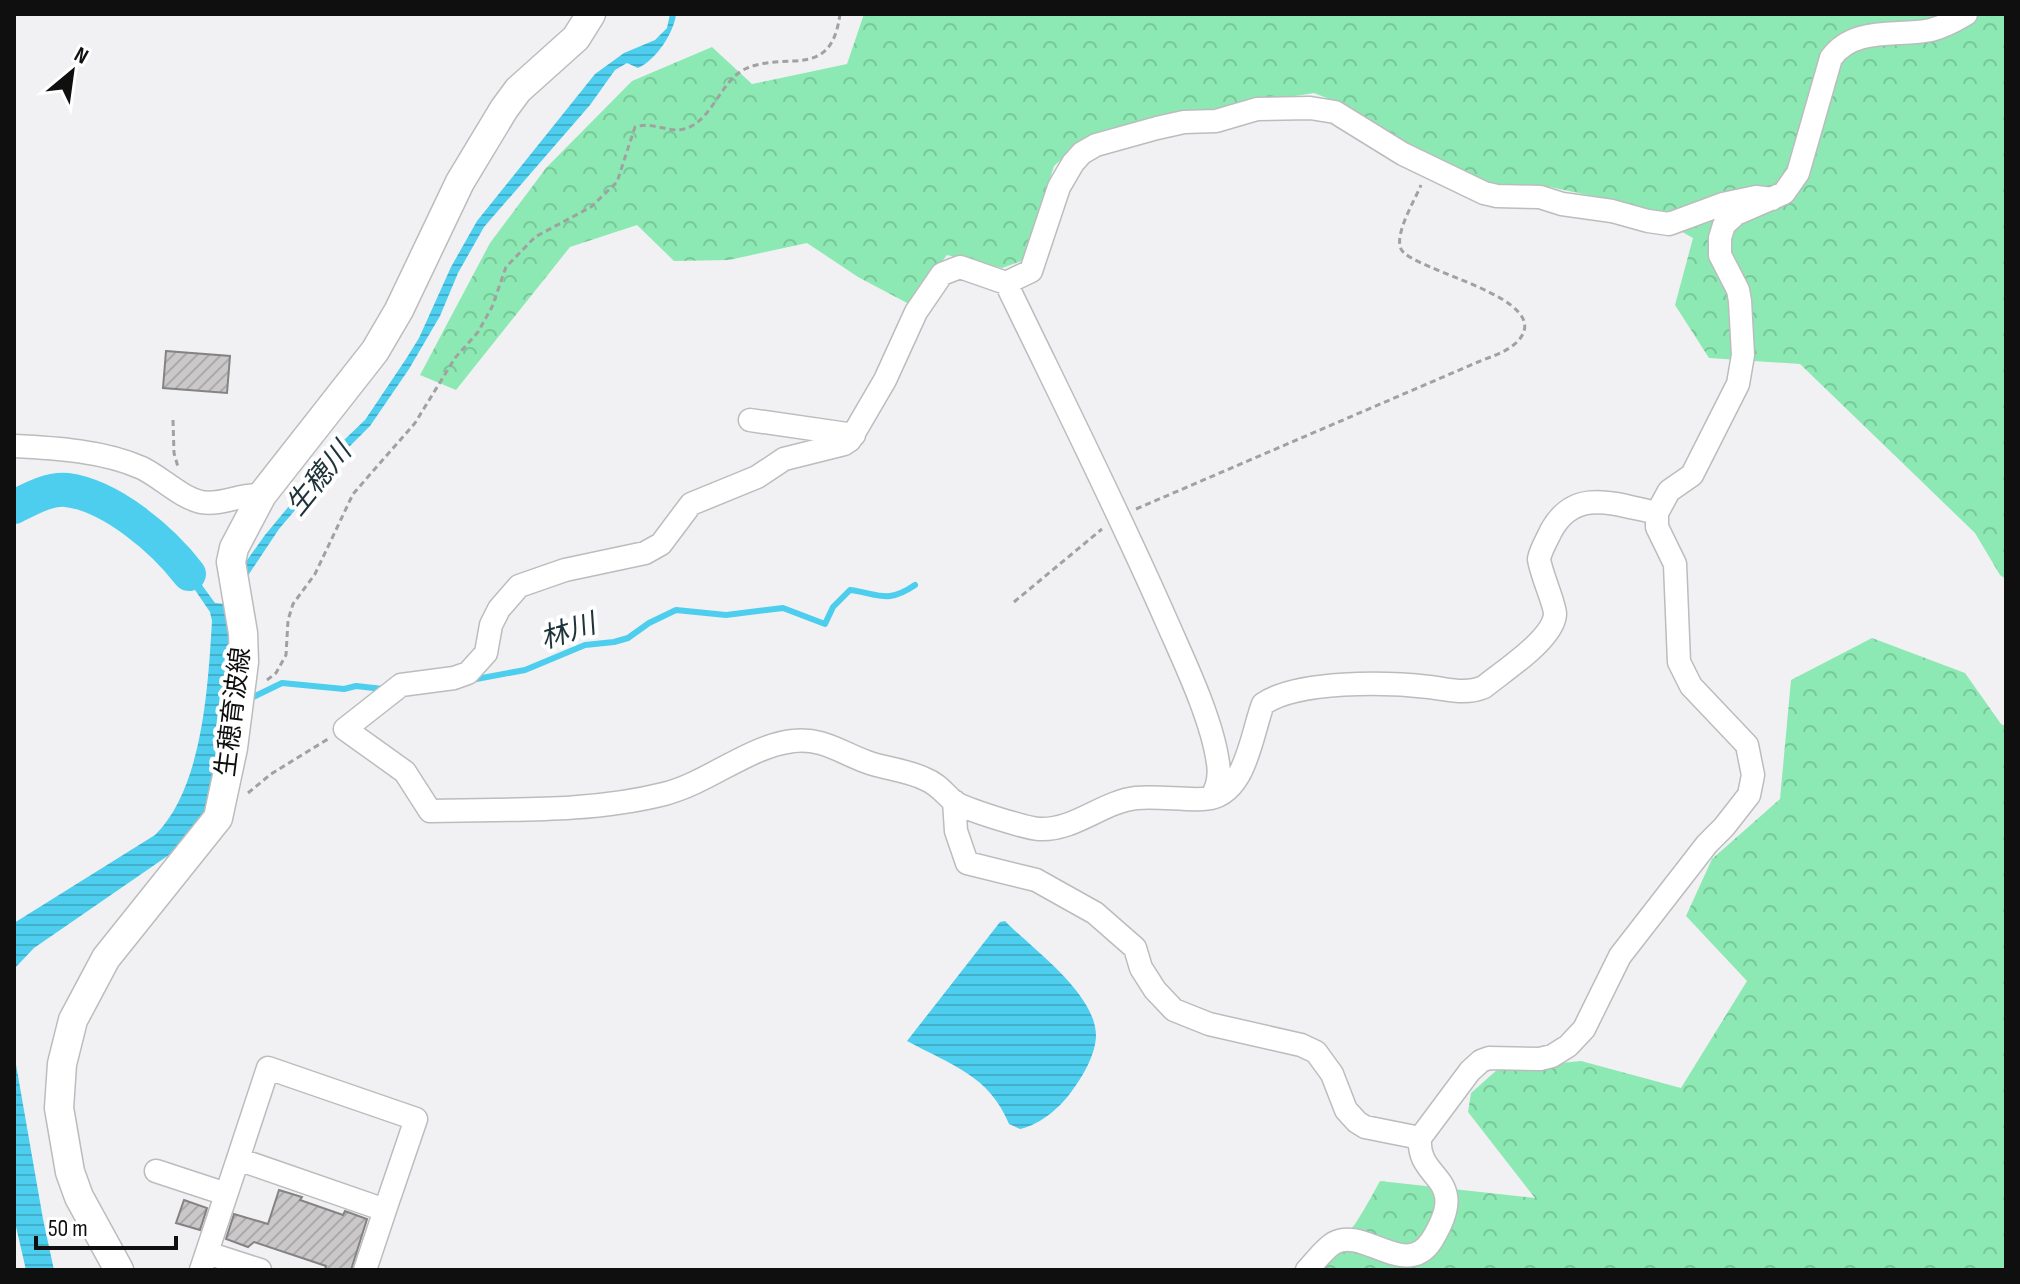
<svg xmlns="http://www.w3.org/2000/svg" width="2020" height="1284" viewBox="0 0 2020 1284" font-family="'Sofia Sans Condensed','Noto Sans JP',sans-serif">
<style>
.forest{fill:url(#forest-crowns)}
.water{fill:url(#water-rules)}
.lines{fill:none;stroke-linecap:round;stroke-linejoin:round}
.stream{stroke:#4dceee;stroke-width:6}
.river{stroke:#4dceee;stroke-width:34}
.building{fill:url(#building-hatch);stroke:#848283;stroke-width:2}
.minor-casing{stroke:#bbbcbd;stroke-width:25}
.major-casing{stroke:#bbbcbd;stroke-width:31}
.path{stroke:#a1a1a2;stroke-width:3;stroke-dasharray:6 4;stroke-linecap:butt}
.minor{stroke:#fff;stroke-width:22}
.major{stroke:#fff;stroke-width:28}
.labels{text-anchor:middle;dominant-baseline:central;stroke-width:8;stroke-linejoin:round;paint-order:stroke}
.street-label{font-size:26px;fill:#0f0f0f;stroke:#fff}
.water-label{font-size:28px;font-style:italic;fill:#1e343a;stroke:#fff}
</style>
<defs>
<pattern id="forest-crowns" width="20" height="18" patternUnits="userSpaceOnUse" patternTransform="scale(2)"><rect width="20" height="18" fill="#8ce9b3"/><path d="M2 6a3 3 0 1 1 6 0M12 15a3 3 0 1 1 6 0" fill="none" stroke="#78c799"/></pattern>
<pattern id="water-rules" width="6" height="5" patternUnits="userSpaceOnUse" patternTransform="scale(2)"><rect width="6" height="5" fill="#4dceee"/><path d="M0 2.5h6" fill="none" stroke="#42b0cb"/></pattern>
<pattern id="building-hatch" width="6" height="6" patternUnits="userSpaceOnUse" patternTransform="scale(2)"><rect width="6" height="6" fill="#cac8c9"/><path d="M-1 1l2-2M0 6l6-6M5 7l2-2" fill="none" stroke="#acabab"/></pattern>
</defs>
<rect width="100%" height="100%" fill="#f1f1f3"/>
<path class="forest" d="M 864,14 L 2006,14 L 2006,579 L 2000,575 L 1975,533 L 1800,364 L 1709,358 L 1675,305 L 1693,238 L 1634,205 L 1550,187 L 1493,187 L 1409,147 L 1347,106 L 1314,93 L 1149,119 L 1086,137 L 1054,166 L 1024,260 L 1002,268 L 947,255 L 909,304 L 858,277 L 807,243 L 729,260 L 674,261 L 637,225 L 570,247 L 456,390 L 420,375 L 490,243 L 546,168 L 632,81 L 712,47 L 752,84 L 847,64 Z
M 1872,638 L 1965,673 L 2001,724 L 2006,726 L 2006,1270 L 1295,1270 C 1345,1249 1355,1226 1380,1181 L 1535,1198 L 1468,1112 L 1471,1093 L 1498,1069 L 1581,1061 L 1681,1088 L 1747,981 L 1686,916 L 1712,859 L 1780,799 L 1791,680 Z"/>
<path class="water" d="M 670,14 L 676,14 C 674,33 656,60 638,68 L 627,63 L 615,70 L 590,105 L 484,227 L 458,273 L 440,316 L 409,369 L 370,426 L 348,448 L 279,529 L 249,574 L 231,613 L 226,731 L 206,816 L 182,846 L 34,948 L 14,969 L 14,923 L 155,835 C 203,788 208,686 212,621 L 210,612 L 180,568 L 155,543 L 159,538 L 180,555 L 215,603 L 225,604 L 245,563 L 265,535 L 343,441 L 365,420 L 406,359 L 419,338 L 451,267 L 477,221 L 595,74 L 624,53 L 655,40 L 667,28 Z
M 1005,921 C 1032,949 1097,994 1096,1037 C 1095,1055 1084,1074 1074,1088 C 1062,1106 1042,1124 1020,1129 L 1009,1124 C 989,1075 951,1065 907,1041 L 1000,922 Z
M 14,1053 L 43,1219 L 54,1270 L 26,1270 L 14,1218 Z"/>
<g class="lines">
<path class="stream" d="M 471,680 L 525,670 L 585,645 L 614,642 L 628,638 L 649,623 L 676,610 L 726,615 L 783,608 L 825,624 L 833,607 L 850,590 C 880,594 887,604 915,585
M 247,700 L 282,683 L 344,689 L 356,686 L 383,689"/>
<path class="river" d="M 14,507 C 30,499 49,488 67,490 C 112,496 163,540 189,574"/>
</g>
<path class="building" d="M 166,351 L 230,356 L 227,393 L 163,388 Z
M 279,1190 L 302,1197 L 300,1200 L 343,1215 L 345,1211 L 367,1219 L 351,1270 L 325,1270 L 326,1266 L 254,1242 L 248,1247 L 226,1239 L 234,1214 L 268,1224 Z
M 184,1200 L 207,1208 L 200,1230 L 176,1223 Z"/>
<g class="lines">
<defs>
<path id="minor" d="M 1006,283 C 1060,395 1116,506 1166,620 C 1184,661 1212,719 1218,763 C 1220,776 1218,787 1211,798
M 750,420 L 854,435
M 14,446 C 56,448 104,451 142,468 C 162,478 180,497 201,502 C 222,506 241,493 262,495
M 1657,513 C 1617,505 1575,486 1551,531 C 1547,540 1541,549 1539,559 C 1541,574 1555,604 1555,614 C 1554,639 1502,672 1484,687 C 1465,695 1448,689 1429,687 C 1387,682 1298,680 1263,704 C 1251,735 1246,798 1203,799 C 1181,800 1158,796 1136,798 C 1102,802 1074,831 1039,829 C 1026,828 963,809 953,801 C 943,792 938,784 925,779 C 907,770 886,769 867,762 C 842,753 821,737 793,741 C 749,746 708,783 664,794 C 589,813 507,809 430,811 L 405,772 L 345,729 L 401,685 L 454,678 L 468,673 L 486,653 L 491,625 L 499,609 L 519,586 L 565,570 L 645,553 L 661,544 L 691,504 L 757,477 L 784,459 L 844,444 L 850,440 L 885,380 L 916,312 L 942,274 L 960,267 L 1006,283 L 1031,271 L 1059,187 L 1073,163 L 1082,153 L 1096,145 L 1157,128 L 1184,122 L 1216,121 L 1257,109 L 1310,108 L 1335,112 L 1403,154 L 1484,193 L 1497,196 L 1540,197 L 1562,204 L 1612,211 L 1648,221 L 1669,224 L 1723,204 L 1756,197 L 1772,199
M 954,801 L 956,831 L 967,863 L 1036,880 L 1095,913 L 1135,948 L 1141,968 L 1155,990 L 1174,1010 L 1209,1024 L 1301,1045 L 1316,1052 L 1332,1074 L 1346,1110 L 1357,1122 L 1365,1127 L 1420,1138
M 238,1159 L 268,1068 L 416,1119 L 385,1210
M 156,1171 L 226,1194
M 207,1253 L 260,1270
M 201,1270 L 238,1159 L 385,1210 L 365,1270
M 1307,1270 C 1315,1262 1324,1249 1334,1243 C 1364,1226 1406,1281 1432,1240 C 1472,1175 1416,1182 1420,1138 L 1470,1071 L 1481,1061 L 1489,1058 L 1540,1059 L 1552,1056 L 1568,1046 L 1584,1029 L 1620,956 L 1707,844 L 1724,827 L 1749,795 L 1753,775 L 1747,745 L 1691,686 L 1679,662 L 1675,564 L 1657,527 L 1657,513 L 1669,491 L 1692,475 L 1738,384 L 1743,355 L 1740,301 L 1738,290 L 1720,255 L 1720,238 L 1724,225 L 1736,214 L 1784,193 L 1798,173 L 1831,58 C 1854,26 1897,37 1931,30 C 1943,27 1956,20 1966,14"/>
<path id="major" d="M 119,1270 L 79,1197 L 70,1172 L 59,1108 L 62,1064 L 73,1020 L 106,958 L 218,818 L 233,748 L 244,662 L 243,633 L 231,562 L 234,548 L 262,495 L 375,351 L 399,310 L 460,182 L 504,109 L 518,90 L 576,38 L 591,14"/>
</defs>
<use href="#minor" class="minor-casing"/>
<use href="#major" class="major-casing"/>
<path class="path" d="M 173,420 L 174,453 L 178,467
M 1136,509 L 1478,362 C 1490,357 1507,352 1517,342 C 1560,298 1411,271 1401,249 C 1394,234 1415,200 1421,185
M 1014,602 L 1102,529
M 267,680 L 276,673 L 286,655 L 288,620 L 293,604 L 315,574 L 353,494 L 415,423 L 455,358 L 478,332 L 492,307 L 506,267 L 535,237 L 591,207 L 617,182 L 635,127 C 652,121 667,133 684,129 C 712,122 720,81 745,69 C 786,50 831,82 840,14
M 248,793 L 271,774 L 328,739"/>
<use href="#minor" class="minor"/>
<use href="#major" class="major"/>
</g>
<g class="labels">
<g class="street-label">
<text transform="translate(234 712) rotate(-83)">生穂育波線</text>
</g>
<g class="water-label">
<text transform="translate(319 479) rotate(-51)">生穂川</text>
<text transform="translate(568 632) rotate(-18)">林川</text>
</g>
</g>
<rect width="2020" height="1284" fill="none" stroke="#0f0f0f" stroke-width="32"/>
<g transform="translate(72 72) rotate(29)" stroke="#ffffff" stroke-width="6" paint-order="stroke">
<path d="M0-6L14 30L0 20L-14 30Z" fill="#0f0f0f"/>
<text y="-12" font-size="22" font-weight="bold" text-anchor="middle" fill="#0f0f0f">N</text>
</g>
<path d="M36 1236v12h140v-12" fill="none" stroke="#0f0f0f" stroke-width="4"/>
<text x="48" y="1236" font-size="24" fill="#0f0f0f" stroke="#ffffff" stroke-width="6" paint-order="stroke">50 m</text>
</svg>
